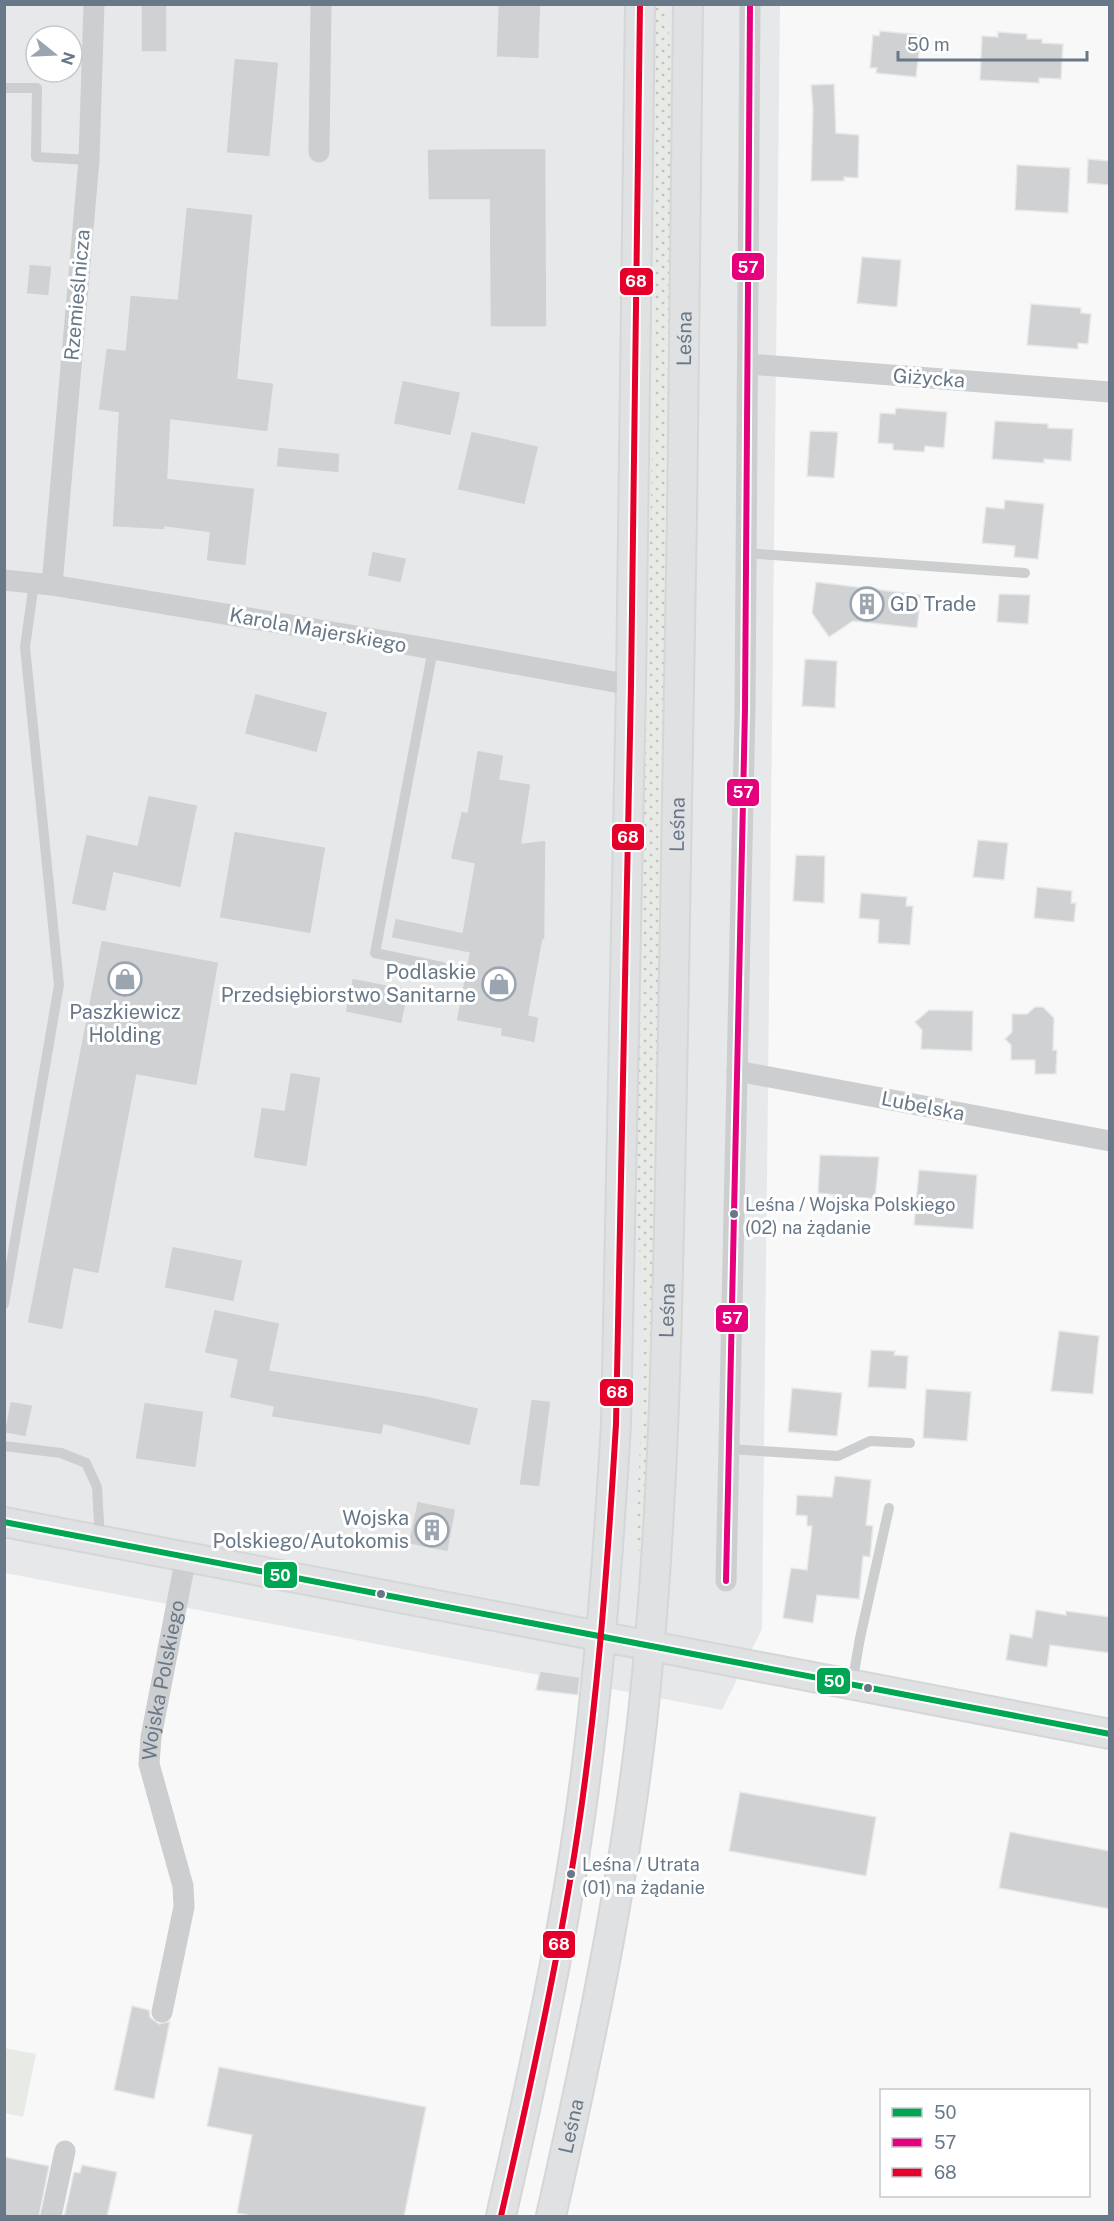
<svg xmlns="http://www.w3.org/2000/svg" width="1114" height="2221" viewBox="0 0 1114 2221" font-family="'Public Sans',sans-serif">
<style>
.built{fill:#e7e8e9;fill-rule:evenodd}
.grass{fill:url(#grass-dots)}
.garden{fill:#e7eae5}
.building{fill:#cfd1d2;stroke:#e8e8e8;stroke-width:1.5}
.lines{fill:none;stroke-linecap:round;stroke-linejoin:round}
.secondary-casing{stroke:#d5d6d7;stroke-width:32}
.lane{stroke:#cdcecf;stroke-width:10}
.street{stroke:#cdcecf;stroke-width:21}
.secondary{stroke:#e0e1e2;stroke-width:28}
.bus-1-casing{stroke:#fff;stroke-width:10}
.bus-2-casing{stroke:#fff;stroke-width:10}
.bus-3-casing{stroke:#fff;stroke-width:10}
.bus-1{stroke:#00a651;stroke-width:6}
.bus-2{stroke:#e5007d;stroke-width:6}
.bus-3{stroke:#e4002b;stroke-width:6}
.bus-dot{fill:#687888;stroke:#fff;stroke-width:2}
.labels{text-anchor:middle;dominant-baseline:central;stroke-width:6;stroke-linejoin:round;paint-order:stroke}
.bus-label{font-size:18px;fill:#687888;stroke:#fff;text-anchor:start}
.street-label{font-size:20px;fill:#687888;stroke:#fff}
.poi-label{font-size:20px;fill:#687888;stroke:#fff;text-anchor:end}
.line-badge{stroke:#fff;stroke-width:2}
.badge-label{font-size:16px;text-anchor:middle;font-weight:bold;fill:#fff}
</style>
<defs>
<pattern id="grass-dots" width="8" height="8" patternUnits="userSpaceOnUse" patternTransform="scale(1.5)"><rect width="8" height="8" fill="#e7eae5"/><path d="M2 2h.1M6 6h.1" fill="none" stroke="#bfc2bf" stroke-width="1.8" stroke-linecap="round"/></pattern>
</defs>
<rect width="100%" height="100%" fill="#f8f8f8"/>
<path class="built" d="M 4,5 L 780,5 L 762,1629 L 722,1710 L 5,1573 ZM 36,36 L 72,36 L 72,72 L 36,72 Z"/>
<path class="grass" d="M 666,4 L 675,101 L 672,437 L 654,1352 L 644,1551 L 635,1550 L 644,1365 L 643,1295 L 636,1207 L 637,1118 L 653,410 L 654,5 Z"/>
<path class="garden" d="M 4,2048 L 36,2054 L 23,2117 L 5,2113 Z"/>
<path class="building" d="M 141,4 L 167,4 L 167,52 L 141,52 Z
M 498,4 L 541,4 L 539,59 L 496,57 Z
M 880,31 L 921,35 L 916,77 L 876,73 L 877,68 L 870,68 L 873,35 L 879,36 Z
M 998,32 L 1027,34 L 1027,39 L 1042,39 L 1042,43 L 1063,44 L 1061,79 L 1039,78 L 1039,83 L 980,80 L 982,36 L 998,37 Z
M 234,58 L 279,62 L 270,157 L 226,153 Z
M 834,84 L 836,133 L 859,135 L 858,178 L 844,177 L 844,181 L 811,181 L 813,109 L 811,85 Z
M 546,148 L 547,327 L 490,327 L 489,200 L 428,200 L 427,149 Z
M 1088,159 L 1110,161 L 1110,185 L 1087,183 Z
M 1017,165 L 1070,168 L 1068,213 L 1015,210 Z
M 186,207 L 253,214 L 238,378 L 274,383 L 268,432 L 171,420 L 168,478 L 255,488 L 246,566 L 206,561 L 209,533 L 165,527 L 165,530 L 112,527 L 118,413 L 98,410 L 106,348 L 125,350 L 130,295 L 177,299 Z
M 862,257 L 901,260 L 897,307 L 857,303 Z
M 29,264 L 52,266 L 49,296 L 26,294 Z
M 1031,304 L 1081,308 L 1081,313 L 1091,314 L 1088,344 L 1078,343 L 1078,349 L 1027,345 Z
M 402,380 L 461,392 L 451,436 L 393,424 Z
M 896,408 L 947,412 L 944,448 L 925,446 L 924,452 L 893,450 L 893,444 L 878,443 L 880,413 L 895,414 Z
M 995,421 L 1048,424 L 1048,428 L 1073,429 L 1071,461 L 1044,459 L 1044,463 L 992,459 Z
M 471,431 L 539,446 L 525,505 L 457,490 Z
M 810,431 L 838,432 L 834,478 L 807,476 Z
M 278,447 L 340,453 L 339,473 L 276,467 Z
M 1005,500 L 1044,504 L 1038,559 L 1014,557 L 1015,546 L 982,543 L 986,507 L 1004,509 Z
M 372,551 L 407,558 L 401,583 L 367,576 Z
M 816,582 L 921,595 L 917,628 L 853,621 L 829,637 L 812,613 Z
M 999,594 L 1030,595 L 1028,624 L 997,622 Z
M 805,659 L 837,661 L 835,708 L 802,706 Z
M 255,693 L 328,712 L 317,753 L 244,734 Z
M 477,750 L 504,755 L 500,779 L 531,784 L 522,843 L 546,840 L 545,940 L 543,940 L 529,1015 L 539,1017 L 535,1043 L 500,1036 L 501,1029 L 456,1021 L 469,953 L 391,938 L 395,918 L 462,932 L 474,864 L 450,859 L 461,811 L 467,812 Z
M 148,795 L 198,805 L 181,888 L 114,873 L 106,912 L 71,904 L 86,834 L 137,845 Z
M 234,831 L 326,847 L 311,934 L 219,918 Z
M 978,840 L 1008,843 L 1004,880 L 973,877 Z
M 796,855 L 825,856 L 824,903 L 793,901 Z
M 1037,887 L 1072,891 L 1071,903 L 1076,903 L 1074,922 L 1034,918 Z
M 861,893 L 907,897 L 906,906 L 913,906 L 910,945 L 878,943 L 879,920 L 859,918 Z
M 101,940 L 219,962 L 197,1086 L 137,1075 L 99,1274 L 74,1269 L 63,1330 L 27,1323 Z
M 352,978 L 409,989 L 402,1024 L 345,1012 Z
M 1035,1007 L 1043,1007 L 1054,1018 L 1053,1050 L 1057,1050 L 1056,1074 L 1035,1074 L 1035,1060 L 1011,1060 L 1011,1045 L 1005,1039 L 1012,1032 L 1012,1014 L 1027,1014 Z
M 929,1010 L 973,1011 L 972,1051 L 921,1049 L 922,1030 L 915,1022 Z
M 290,1072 L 321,1077 L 307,1167 L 253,1158 L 261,1107 L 284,1110 Z
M 820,1155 L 879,1157 L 875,1199 L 855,1197 L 854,1206 L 833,1204 L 834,1195 L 818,1193 Z
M 919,1170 L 977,1175 L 973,1229 L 914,1225 Z
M 172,1246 L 243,1260 L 234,1302 L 164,1288 Z
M 214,1309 L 280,1323 L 270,1370 L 427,1396 L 479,1408 L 470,1446 L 384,1425 L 382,1435 L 271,1417 L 273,1407 L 229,1398 L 237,1360 L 204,1353 Z
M 1059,1331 L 1099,1336 L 1093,1394 L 1051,1391 Z
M 871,1350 L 895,1351 L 894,1355 L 908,1356 L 906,1389 L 868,1387 Z
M 792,1388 L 842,1393 L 837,1436 L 788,1432 Z
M 926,1389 L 971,1392 L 967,1441 L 923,1438 Z
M 531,1399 L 551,1401 L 540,1487 L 519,1485 Z
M 10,1401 L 33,1405 L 26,1437 L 4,1433 Z
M 144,1402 L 204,1411 L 196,1468 L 135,1459 Z
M 835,1476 L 871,1480 L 866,1525 L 873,1526 L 870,1557 L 863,1556 L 859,1599 L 817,1595 L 813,1623 L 783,1618 L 791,1568 L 807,1570 L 812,1526 L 807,1526 L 807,1516 L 796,1515 L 797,1495 L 832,1497 Z
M 417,1501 L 456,1509 L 448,1552 L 408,1544 Z
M 1036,1610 L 1066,1615 L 1066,1611 L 1110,1617 L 1110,1653 L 1050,1645 L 1047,1667 L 1006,1660 L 1010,1634 L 1032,1638 Z
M 540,1671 L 580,1677 L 578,1695 L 536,1690 Z
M 740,1792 L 876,1817 L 866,1876 L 729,1851 Z
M 1010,1832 L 1110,1851 L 1110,1909 L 999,1888 Z
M 132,2006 L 149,2010 L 150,2017 L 159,2024 L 170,2021 L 154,2099 L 114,2090 Z
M 219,2067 L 426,2107 L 404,2217 L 257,2217 L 237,2213 L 252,2135 L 207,2126 Z
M 4,2157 L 49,2166 L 39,2217 L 4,2217 Z
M 82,2165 L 117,2172 L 107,2217 L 64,2217 L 74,2172 L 80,2173 Z"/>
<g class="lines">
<defs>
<g id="secondary">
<path d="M 4,1522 L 1110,1734"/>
<path d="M 501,2216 C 527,2103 552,1990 571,1875 C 596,1725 607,1575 616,1424 L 631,685 L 640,4"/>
<path id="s2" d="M 551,2216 C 588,2053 623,1889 642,1723 C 667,1493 668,1262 673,1032 C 681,689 684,347 688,4"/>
</g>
</defs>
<use href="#secondary" class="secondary-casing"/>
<path class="lane" d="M 4,88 L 37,88 L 36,157 L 89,160
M 746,553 L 1025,573
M 433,649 L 375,953 L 442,967
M 4,1304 L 59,985 L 25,647 L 34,583
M 4,1446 L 61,1453 L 86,1463 L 97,1487 L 100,1540
M 729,1449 L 838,1456 L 870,1441 L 910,1443
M 852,1684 L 860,1638 L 889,1508"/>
<g class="street">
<path d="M 319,152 L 321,4"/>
<path d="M 749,364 L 1110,392"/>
<path d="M 4,580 L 52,585 L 433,649 L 631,685"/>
<path d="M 52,585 L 89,160 L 94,4"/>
<path d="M 737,1071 L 1110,1141"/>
<path d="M 726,1581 L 745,709 L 750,4"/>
<path id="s1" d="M 162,2012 L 184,1907 L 183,1886 L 149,1764 L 151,1737 L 186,1557"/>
<path d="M 51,2216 L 65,2151"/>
</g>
<use href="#secondary" class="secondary"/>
<defs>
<path id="bus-1" d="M 4,1522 L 1110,1734"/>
<path id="bus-2" d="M 726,1581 L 745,709 L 750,4"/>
<path id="bus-3" d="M 501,2216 C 527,2103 552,1990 571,1875 C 596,1725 607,1575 616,1424 L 631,685 L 640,4"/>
</defs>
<use href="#bus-1" class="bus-1-casing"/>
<use href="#bus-2" class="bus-2-casing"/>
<use href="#bus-3" class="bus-3-casing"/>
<use href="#bus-1" class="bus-1"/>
<use href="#bus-2" class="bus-2"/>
<use href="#bus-3" class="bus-3"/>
</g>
<defs>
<symbol id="building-ring" viewBox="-11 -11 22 22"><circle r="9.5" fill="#fff" stroke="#9aa5af" stroke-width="1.5"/><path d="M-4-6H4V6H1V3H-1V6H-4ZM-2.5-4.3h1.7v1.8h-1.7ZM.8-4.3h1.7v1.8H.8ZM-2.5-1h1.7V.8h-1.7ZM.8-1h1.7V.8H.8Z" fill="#9aa5af"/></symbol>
<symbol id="shop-ring" viewBox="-11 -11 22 22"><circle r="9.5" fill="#fff" stroke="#9aa5af" stroke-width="1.5"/><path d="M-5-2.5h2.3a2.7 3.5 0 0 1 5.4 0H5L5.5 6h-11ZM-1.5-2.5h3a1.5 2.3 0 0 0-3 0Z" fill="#9aa5af"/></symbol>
</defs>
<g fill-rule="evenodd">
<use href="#building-ring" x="848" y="585" width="38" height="38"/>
<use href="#shop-ring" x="106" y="960" width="38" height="38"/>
<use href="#shop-ring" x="480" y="965" width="38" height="38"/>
<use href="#building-ring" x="413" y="1511" width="38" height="38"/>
</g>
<g class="bus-dot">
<circle cx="734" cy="1214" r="5"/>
<circle cx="381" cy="1594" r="5"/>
<circle cx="868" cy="1688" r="5"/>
<circle cx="571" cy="1874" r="5"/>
</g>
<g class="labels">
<g class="bus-label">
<text x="745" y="1204">Leśna / Wojska Polskiego<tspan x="745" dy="23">(02) na żądanie</tspan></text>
<text x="582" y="1864">Leśna / Utrata<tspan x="582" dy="23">(01) na żądanie</tspan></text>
</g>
<g class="street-label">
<text transform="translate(77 295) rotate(-85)">Rzemieślnicza</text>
<text stroke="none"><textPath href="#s2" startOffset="1887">Leśna</textPath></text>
<text transform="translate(929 378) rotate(4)">Giżycka</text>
<text transform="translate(318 630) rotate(10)">Karola Majerskiego</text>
<text stroke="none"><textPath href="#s2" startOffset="1401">Leśna</textPath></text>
<text transform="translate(923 1106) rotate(11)">Lubelska</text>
<text stroke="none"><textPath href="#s2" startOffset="915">Leśna</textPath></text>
<text stroke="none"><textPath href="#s1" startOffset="340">Wojska Polskiego</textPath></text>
<text stroke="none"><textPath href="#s2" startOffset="92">Leśna</textPath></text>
</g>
<g class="poi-label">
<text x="890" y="604" text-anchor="start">GD Trade</text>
<text x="476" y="972">Podlaskie<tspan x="476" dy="23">Przedsiębiorstwo Sanitarne</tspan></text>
<text x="125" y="1012" text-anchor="middle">Paszkiewicz<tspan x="125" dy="23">Holding</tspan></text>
<text x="409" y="1518">Wojska<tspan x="409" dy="23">Polskiego/Autokomis</tspan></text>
</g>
</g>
<g class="line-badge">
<rect x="731" y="252" width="34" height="29" rx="6" fill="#e5007d"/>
<rect x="619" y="267" width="35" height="29" rx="6" fill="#e4002b"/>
<rect x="726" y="778" width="34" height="29" rx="6" fill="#e5007d"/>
<rect x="611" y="823" width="34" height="28" rx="6" fill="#e4002b"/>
<rect x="715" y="1304" width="34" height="29" rx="6" fill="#e5007d"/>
<rect x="599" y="1378" width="35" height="29" rx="6" fill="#e4002b"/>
<rect x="263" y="1561" width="35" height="28" rx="6" fill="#00a651"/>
<rect x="816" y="1667" width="35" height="28" rx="6" fill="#00a651"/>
<rect x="542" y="1930" width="34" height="29" rx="6" fill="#e4002b"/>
</g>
<g class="badge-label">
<text x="748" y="273">57</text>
<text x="636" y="287">68</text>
<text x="743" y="798">57</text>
<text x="628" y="843">68</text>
<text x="732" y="1324">57</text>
<text x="617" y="1398">68</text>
<text x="280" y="1581">50</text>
<text x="834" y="1687">50</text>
<text x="559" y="1950">68</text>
</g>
<rect width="1114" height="2221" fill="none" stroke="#687888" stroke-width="12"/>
<rect x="880" y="2089" width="210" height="108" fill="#ffffff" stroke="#c3c9cf" stroke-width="1.5"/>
<rect x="892" y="2108" width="30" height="9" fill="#00a651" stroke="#c3c9cf" stroke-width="1.5"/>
<text x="934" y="2119" font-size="18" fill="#687888">50</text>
<rect x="892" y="2138" width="30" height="9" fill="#e5007d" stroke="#c3c9cf" stroke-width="1.5"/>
<text x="934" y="2149" font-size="18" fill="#687888">57</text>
<rect x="892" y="2168" width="30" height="9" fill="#e4002b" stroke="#c3c9cf" stroke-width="1.5"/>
<text x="934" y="2179" font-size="18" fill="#687888">68</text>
<g transform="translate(54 54) rotate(108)"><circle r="28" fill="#ffffff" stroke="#c3c9cf" stroke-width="1.5"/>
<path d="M0-4.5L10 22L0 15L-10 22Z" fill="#9aa5af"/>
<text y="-9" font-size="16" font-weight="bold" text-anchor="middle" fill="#687888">N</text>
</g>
<path d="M898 51v9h189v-9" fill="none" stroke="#687888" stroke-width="3"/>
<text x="907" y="51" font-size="18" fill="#687888" stroke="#ffffff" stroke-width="4.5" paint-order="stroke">50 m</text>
</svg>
